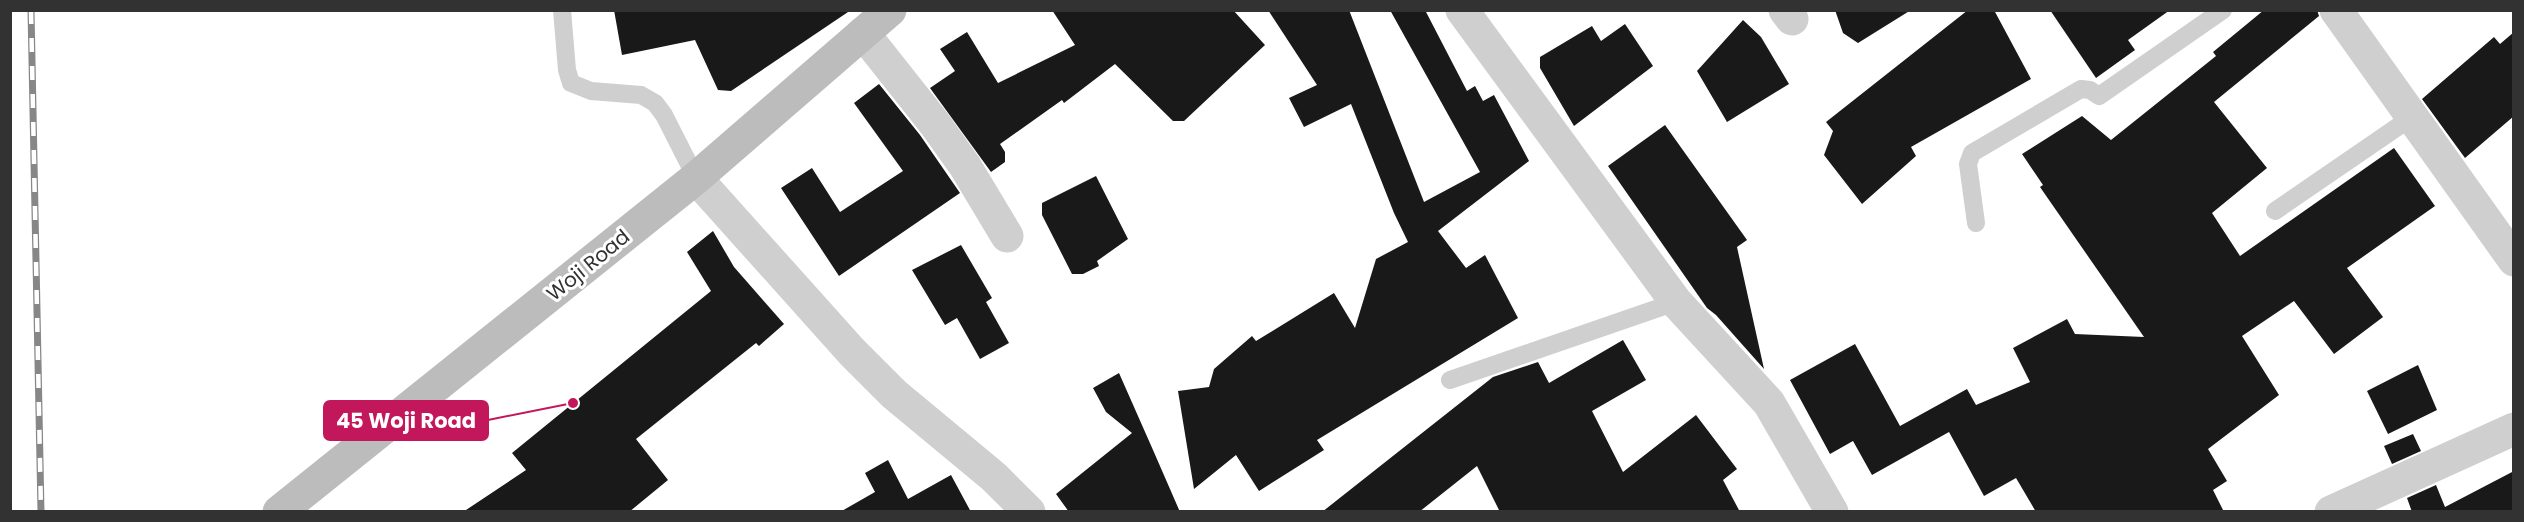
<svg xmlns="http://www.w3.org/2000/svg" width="2524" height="522" viewBox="0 0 2524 522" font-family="Poppins,sans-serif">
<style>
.building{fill:#191919}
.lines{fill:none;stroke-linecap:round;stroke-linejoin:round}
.lane{stroke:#cfcfcf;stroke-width:18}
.street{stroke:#cfcfcf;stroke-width:33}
.secondary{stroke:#bcbcbc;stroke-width:33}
.rail-casing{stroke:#878787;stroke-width:7}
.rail{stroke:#fff;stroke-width:4.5;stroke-dasharray:14;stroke-linecap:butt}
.labels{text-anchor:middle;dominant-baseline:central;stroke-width:6;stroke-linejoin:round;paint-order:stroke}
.street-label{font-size:20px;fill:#323232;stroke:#fff}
.leader{fill:none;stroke:#c2185b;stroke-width:2}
.callout-dot{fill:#c2185b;stroke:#fff;stroke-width:2}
.callout{fill:#c2185b;stroke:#c2185b;stroke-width:2}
.callout-label{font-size:21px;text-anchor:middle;font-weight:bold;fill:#fff}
</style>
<rect width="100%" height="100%" fill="#fff"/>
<path class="building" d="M 614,10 L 851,10 L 731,91 L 718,90 L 695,40 L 622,55 Z
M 1052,10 L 1233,10 L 1265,45 L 1184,121 L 1173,121 L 1115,64 L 1064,103 L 1062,100 L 1000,144 L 1005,152 L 1005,162 L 991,172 L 930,88 L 955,71 L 940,49 L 967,32 L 998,83 L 1075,45 Z
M 1268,10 L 1349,10 L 1424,202 L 1480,172 L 1390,10 L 1425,10 L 1467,91 L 1475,86 L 1483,101 L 1494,95 L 1529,161 L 1438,231 L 1466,268 L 1485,255 L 1518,318 L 1317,440 L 1324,450 L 1259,491 L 1236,455 L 1194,489 L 1178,391 L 1209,387 L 1214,369 L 1252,336 L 1256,341 L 1334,293 L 1355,328 L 1376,259 L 1408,242 L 1394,213 L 1351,104 L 1304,127 L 1289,98 L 1317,85 Z
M 1835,10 L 1911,10 L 1858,43 L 1843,33 Z
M 1968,10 L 1994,10 L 2031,79 L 1911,147 L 1916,156 L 1862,204 L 1824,155 L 1833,131 L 1826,122 Z
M 2050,10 L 2170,10 L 2128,40 L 2135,50 L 2096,78 Z
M 2264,10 L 2317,10 L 2319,16 L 2214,102 L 2267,168 L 2212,213 L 2240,256 L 2394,148 L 2435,206 L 2347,268 L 2383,317 L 2334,354 L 2294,301 L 2242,336 L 2279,395 L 2208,449 L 2227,481 L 2213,490 L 2224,512 L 2036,512 L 2016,478 L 1984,496 L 1949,432 L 1872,475 L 1853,441 L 1830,454 L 1790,380 L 1855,344 L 1900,426 L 1967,389 L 1976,405 L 2030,382 L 2013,348 L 2067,319 L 2075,334 L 2144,337 L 2040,187 L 2043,185 L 2022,154 L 2082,116 L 2111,140 L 2216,56 L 2213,52 Z
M 1743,20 L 1761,37 L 1789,84 L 1727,122 L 1697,71 Z
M 1625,24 L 1653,66 L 1574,126 L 1540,68 L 1540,57 L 1592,26 L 1601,41 Z
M 2514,32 L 2514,116 L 2465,158 L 2422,99 L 2494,37 L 2500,44 Z
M 879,84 L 920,135 L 960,193 L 839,276 L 781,188 L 812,168 L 840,212 L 903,171 L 854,103 Z
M 1665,125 L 1747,240 L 1737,247 L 1764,369 L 1716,315 L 1707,308 L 1608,166 Z
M 1096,176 L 1128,239 L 1097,261 L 1099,266 L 1083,274 L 1072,274 L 1042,215 L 1042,203 Z
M 713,231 L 734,267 L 784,324 L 759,346 L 756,343 L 636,439 L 668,480 L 629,512 L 463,512 L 526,470 L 512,453 L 711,291 L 687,252 Z
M 961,245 L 992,298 L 986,302 L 1009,343 L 980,359 L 957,318 L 945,325 L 912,270 Z
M 1623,340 L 1646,380 L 1592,411 L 1623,472 L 1696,415 L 1737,469 L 1723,480 L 1740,512 L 1500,512 L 1477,466 L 1419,512 L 1322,512 L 1493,377 L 1538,362 L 1549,383 Z
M 2418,365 L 2437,410 L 2388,434 L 2367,391 Z
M 1119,373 L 1153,450 L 1180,512 L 1069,512 L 1056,494 L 1132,433 L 1106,412 L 1093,388 Z
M 2413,434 L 2421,451 L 2392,464 L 2384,446 Z
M 888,460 L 908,499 L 951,475 L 971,512 L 840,512 L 875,492 L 865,473 Z
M 2514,471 L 2514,512 L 2412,512 L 2407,498 L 2436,485 L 2445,507 Z"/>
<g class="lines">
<path class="lane" d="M 562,10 L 567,70 L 571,83 L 591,91 L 641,95 L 655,103 L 664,115 L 696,178
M 2275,211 L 2412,117
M 1976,223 L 1968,164 L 1972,153 L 2081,89 L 2090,90 L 2099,96 L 2223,10
M 1450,380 L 1676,302"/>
<path class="street" d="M 1462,10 L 1676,302 L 1769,403 L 1832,512
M 1785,10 L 1792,19
M 2336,10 L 2514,260
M 863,33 L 935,124 L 965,166 L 1007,236
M 696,178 L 852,352 L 894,394 L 994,477 L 1029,512
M 2331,512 L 2514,429"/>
<path class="secondary" d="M 279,512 L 696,178 L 890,10"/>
<defs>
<path id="rail" d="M 31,10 L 41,512"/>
</defs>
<use href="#rail" class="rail-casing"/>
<use href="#rail" class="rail"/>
</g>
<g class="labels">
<g class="street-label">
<text transform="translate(588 265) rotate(-39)">Woji Road</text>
</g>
</g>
<path class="leader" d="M573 403L488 420"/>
<circle class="callout-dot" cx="573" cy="403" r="6"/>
<rect class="callout" x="324" y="401" width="164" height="39" rx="6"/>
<g class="callout-label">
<text x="406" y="428">45 Woji Road</text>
</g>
<rect width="2524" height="522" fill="none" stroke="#323232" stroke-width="24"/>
</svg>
